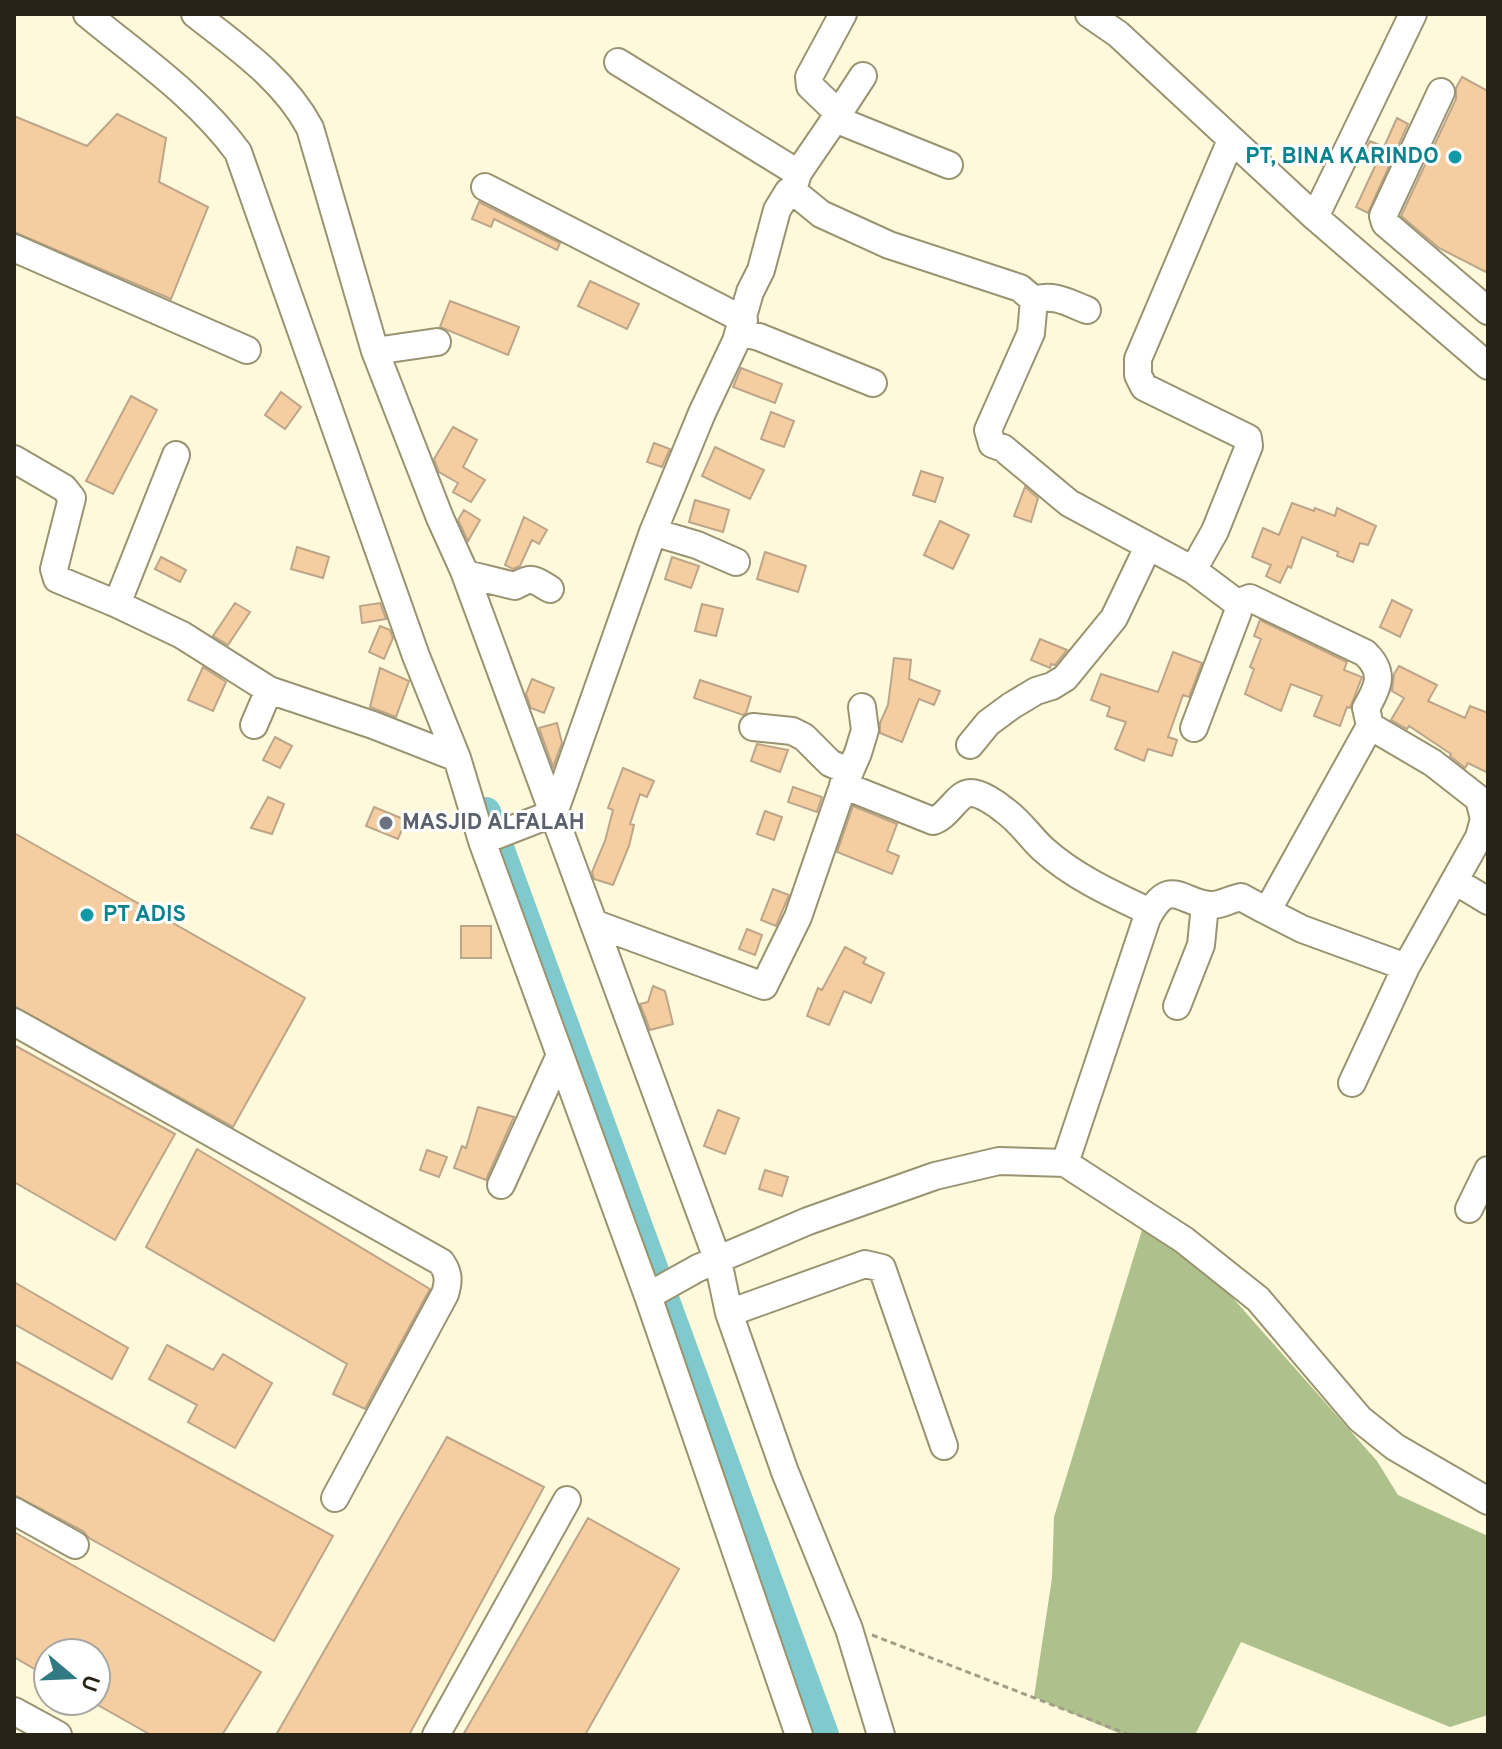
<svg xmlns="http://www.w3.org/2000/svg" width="1502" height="1749" viewBox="0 0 1502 1749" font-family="Overpass,sans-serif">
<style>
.forest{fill:#aec08b}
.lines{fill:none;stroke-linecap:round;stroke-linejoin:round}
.river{stroke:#80cacd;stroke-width:30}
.building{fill:#f4cea0;stroke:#bda589;stroke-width:2}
.minor-casing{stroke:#999371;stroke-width:30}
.path{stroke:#a29e87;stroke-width:3;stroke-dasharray:6 4;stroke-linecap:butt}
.minor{stroke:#fff;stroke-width:26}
.culture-dot{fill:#0f9aa8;stroke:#fff;stroke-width:3}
.worship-dot{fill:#6b7280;stroke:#fff;stroke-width:3}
.labels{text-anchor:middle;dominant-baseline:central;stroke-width:6;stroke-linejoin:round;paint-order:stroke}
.culture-label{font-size:22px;font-weight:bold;fill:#0d838f;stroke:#fff;text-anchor:end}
.worship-label{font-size:22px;font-weight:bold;fill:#5b616d;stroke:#fff;text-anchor:start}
</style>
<rect width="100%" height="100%" fill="#fef9db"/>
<path class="forest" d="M 1146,1217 L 1209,1271 L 1377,1461 L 1398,1495 L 1488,1536 L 1488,1715 L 1450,1727 L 1241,1642 L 1195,1735 L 1123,1735 L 1034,1697 L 1052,1578 L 1054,1517 Z"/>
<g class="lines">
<path class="river" d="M 486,812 L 824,1735"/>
</g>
<path class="building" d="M 1462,77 L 1488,91 L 1488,273 L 1439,248 L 1401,216 L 1456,99 L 1456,88 Z
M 117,114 L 166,138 L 159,182 L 208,207 L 171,299 L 14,232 L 14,116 L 87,146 Z
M 1397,118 L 1408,124 L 1368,213 L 1356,207 L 1377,162 L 1362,156 L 1370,141 L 1384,147 Z
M 479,202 L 560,243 L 557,250 L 494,219 L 491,227 L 472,219 Z
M 590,281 L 639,304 L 627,329 L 578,306 Z
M 450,301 L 519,327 L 508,355 L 440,327 Z
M 741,368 L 782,384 L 775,403 L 733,387 Z
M 281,392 L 301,407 L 285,429 L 265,415 Z
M 131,396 L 157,410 L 113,494 L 86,481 Z
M 771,412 L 794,421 L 784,447 L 761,439 Z
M 453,427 L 477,440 L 463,467 L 485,480 L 471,502 L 453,492 L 458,483 L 439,472 L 434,459 Z
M 654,443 L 670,449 L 662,467 L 647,462 Z
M 715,447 L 764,470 L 750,499 L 702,476 Z
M 921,471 L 943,478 L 935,502 L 913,495 Z
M 1025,487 L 1038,498 L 1031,522 L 1014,516 Z
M 695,500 L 729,510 L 723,532 L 689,522 Z
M 1292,503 L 1314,511 L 1315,508 L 1335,516 L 1337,508 L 1376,526 L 1368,545 L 1360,543 L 1353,562 L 1337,556 L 1338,552 L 1302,537 L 1291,568 L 1288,566 L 1280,583 L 1266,576 L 1271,565 L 1252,557 L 1263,528 L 1279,535 Z
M 464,510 L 480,520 L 468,541 L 458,520 Z
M 524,517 L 547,530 L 539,544 L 532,540 L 520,566 L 513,569 L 505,565 Z
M 940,521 L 969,535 L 953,569 L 924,555 Z
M 297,547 L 329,557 L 323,578 L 291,569 Z
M 765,552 L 806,566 L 798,592 L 757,579 Z
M 161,557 L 186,570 L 180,582 L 155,569 Z
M 672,557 L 699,566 L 691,588 L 665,579 Z
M 1392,600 L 1412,610 L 1400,637 L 1380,627 Z
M 235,603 L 250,612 L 228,645 L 213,636 Z
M 380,603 L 386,619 L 362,623 L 360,606 Z
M 702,604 L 723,609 L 716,636 L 695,631 Z
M 1260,620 L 1347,662 L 1344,670 L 1362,677 L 1350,708 L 1347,707 L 1340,726 L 1314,716 L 1322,696 L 1291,684 L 1281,711 L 1245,694 L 1254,669 L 1250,667 L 1261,639 L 1254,636 Z
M 380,626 L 390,630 L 393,638 L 384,659 L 369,652 Z
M 1040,639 L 1067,650 L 1055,665 L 1051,664 L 1050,668 L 1031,660 Z
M 1173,652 L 1202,663 L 1189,697 L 1183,695 L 1168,737 L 1177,740 L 1172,756 L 1148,749 L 1144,761 L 1115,749 L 1126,722 L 1107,716 L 1110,707 L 1091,700 L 1101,674 L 1158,692 Z
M 894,658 L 911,660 L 909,679 L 940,691 L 934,705 L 919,699 L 902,742 L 880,733 L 880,723 L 888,705 Z
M 1399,666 L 1437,685 L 1428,701 L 1465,718 L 1470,706 L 1488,713 L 1488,773 L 1468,763 L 1465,768 L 1450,756 L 1451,754 L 1409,726 L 1407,729 L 1391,720 L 1404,698 L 1392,691 L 1394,674 Z
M 203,667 L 226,682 L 213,711 L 188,700 Z
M 380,668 L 409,681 L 396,717 L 370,707 Z
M 532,679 L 554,688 L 544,713 L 531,708 L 526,694 Z
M 700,680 L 751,697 L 746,713 L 743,715 L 694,698 Z
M 557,723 L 562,743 L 553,767 L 539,728 Z
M 275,737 L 292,746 L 280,768 L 263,760 Z
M 757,744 L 788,750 L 780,772 L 751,761 Z
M 623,768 L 654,781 L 647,797 L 640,794 L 630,824 L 634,825 L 629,846 L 613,885 L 594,879 L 592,872 L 605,841 L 613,810 L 608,808 Z
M 793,787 L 822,797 L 817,812 L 788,802 Z
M 268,797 L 284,804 L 272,834 L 251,828 Z
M 853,806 L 897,824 L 887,851 L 899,856 L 892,874 L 837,852 Z
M 374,807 L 406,820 L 398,839 L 366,826 Z
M 765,811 L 782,817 L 774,840 L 757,834 Z
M 14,833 L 305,998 L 233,1127 L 14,1006 Z
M 773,889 L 789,895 L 776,926 L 761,920 Z
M 461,926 L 491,926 L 491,958 L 461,958 Z
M 747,929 L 762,935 L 755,955 L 739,949 Z
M 845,947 L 866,958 L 863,963 L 884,973 L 871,1003 L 844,991 L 829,1025 L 807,1016 L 818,988 L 822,990 Z
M 653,986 L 665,991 L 673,1024 L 650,1030 L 640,1004 L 648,1002 Z
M 14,1045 L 175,1134 L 115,1240 L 14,1182 Z
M 478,1107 L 514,1117 L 486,1180 L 454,1168 L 462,1146 L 466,1148 Z
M 718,1110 L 739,1118 L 725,1154 L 704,1146 Z
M 197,1149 L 430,1289 L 365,1409 L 333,1394 L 347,1364 L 146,1247 Z
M 427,1150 L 447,1157 L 439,1177 L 420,1170 Z
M 765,1170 L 788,1177 L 782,1196 L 759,1189 Z
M 14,1282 L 128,1348 L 112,1379 L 14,1324 Z
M 167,1345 L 213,1370 L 223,1354 L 272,1383 L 235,1448 L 188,1422 L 197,1405 L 149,1379 Z
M 14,1361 L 333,1536 L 274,1641 L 89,1538 L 83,1531 L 14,1495 Z
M 447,1437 L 544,1487 L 409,1735 L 276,1735 Z
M 588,1518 L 679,1569 L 585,1735 L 463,1735 Z
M 14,1532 L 261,1672 L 222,1735 L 151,1735 L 96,1704 L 96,1653 L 48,1653 L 48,1677 L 14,1657 Z"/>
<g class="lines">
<defs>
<path id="minor" d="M 87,14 C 139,57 198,97 238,152 L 416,656 L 457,758 L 482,841 L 648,1296 L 799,1735
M 195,14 C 237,47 284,79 310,128 L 375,351 L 440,518 L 464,571 L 718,1261 L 729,1313 L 785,1472 L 849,1629 L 881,1735
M 1089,14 L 1118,34 L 1315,217 L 1488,366
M 618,62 L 798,173
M 863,76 L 835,119 L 949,165
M 1441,92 L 1383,216 L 1385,223 L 1488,311
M 485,187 L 744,320
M 794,187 L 798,173 L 835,119 L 835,110 L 810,86 L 809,77 L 843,14
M 1315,217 L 1413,14
M 14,248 L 247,350
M 1034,300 C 1053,293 1069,303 1087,310
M 739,332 L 759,337 L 873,383
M 375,351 L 437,342
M 14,459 L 64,488 L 72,498 L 54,569 L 57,579 L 117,604 L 182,635 L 269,690 L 373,725 L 457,758
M 653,532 L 697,545 L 736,562
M 1193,570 L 1215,531 L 1249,446 L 1248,438 L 1144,387 L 1138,375 L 1138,359 L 1231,140
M 464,571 L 470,575 L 515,586 C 533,576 532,579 550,589
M 117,604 L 176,455
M 254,725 L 269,690
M 753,727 L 792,731 L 804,737 L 830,763 L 850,772
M 970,745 L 988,723 L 1011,706 L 1036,691 L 1052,686 L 1065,678 L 1114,618 L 1148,547
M 843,785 L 933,821 C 948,817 958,792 971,793 C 981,793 997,804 1004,810 C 1020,821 1029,836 1043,849 C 1074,877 1112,894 1150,912
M 482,841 L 554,813 L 653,532 L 702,413 L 736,341 L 750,292 L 761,270 L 777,210 L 788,192 L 793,191 L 821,214 L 889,245 L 1020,288 L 1034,300 L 1031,333 L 988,430 L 992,444 L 1003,448 L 1069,503 L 1193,570 L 1237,603 L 1238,612 L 1194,728
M 1455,881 L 1488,901
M 1263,909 L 1302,929 L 1406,967
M 596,924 L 764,986 L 798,917 L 841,792 L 858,753 L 865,730 L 862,707
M 1177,1006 L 1201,945 L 1205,905
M 14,1022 L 441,1262 C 449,1273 449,1281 445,1294 L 335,1498
M 1352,1083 L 1406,967 L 1479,837 L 1484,819 L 1479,799 L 1433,763 L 1370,726
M 1065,1163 L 1147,918 C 1170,875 1181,903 1210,905 C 1220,906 1230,899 1241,897 L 1263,909 L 1270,906 L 1370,726 L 1366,708 C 1379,686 1385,672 1365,653 L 1250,598 L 1237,603
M 501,1185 L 560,1055
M 1469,1209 L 1488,1170
M 648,1296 L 698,1268 L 808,1221 L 935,1176 L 999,1161 L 1065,1163 L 1184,1240 L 1258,1299 L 1360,1419 L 1395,1447 L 1488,1501
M 729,1313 L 865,1264 L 882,1268 L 944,1446
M 14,1511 L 75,1545
M 14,1711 L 58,1735
M 436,1735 L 567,1500"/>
</defs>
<use href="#minor" class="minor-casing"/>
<path class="path" d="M 872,1635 L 1130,1735"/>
<use href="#minor" class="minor"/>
</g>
<g class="culture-dot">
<circle cx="1455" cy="157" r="8"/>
<circle cx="87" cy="915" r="8"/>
</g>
<circle class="worship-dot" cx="386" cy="823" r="8"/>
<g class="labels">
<g class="culture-label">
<text x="1439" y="157">PT, BINA KARINDO</text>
<text x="103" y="915" text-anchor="start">PT ADIS</text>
</g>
<g class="worship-label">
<text x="402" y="823">MASJID ALFALAH</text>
</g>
</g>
<rect width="1502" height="1749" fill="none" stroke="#272417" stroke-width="32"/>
<g transform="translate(72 1677) rotate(109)"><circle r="38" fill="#ffffff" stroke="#a9a7a2" stroke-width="2"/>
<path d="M0-6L14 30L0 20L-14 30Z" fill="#327a83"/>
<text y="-12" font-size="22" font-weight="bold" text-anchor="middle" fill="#272417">U</text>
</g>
</svg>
